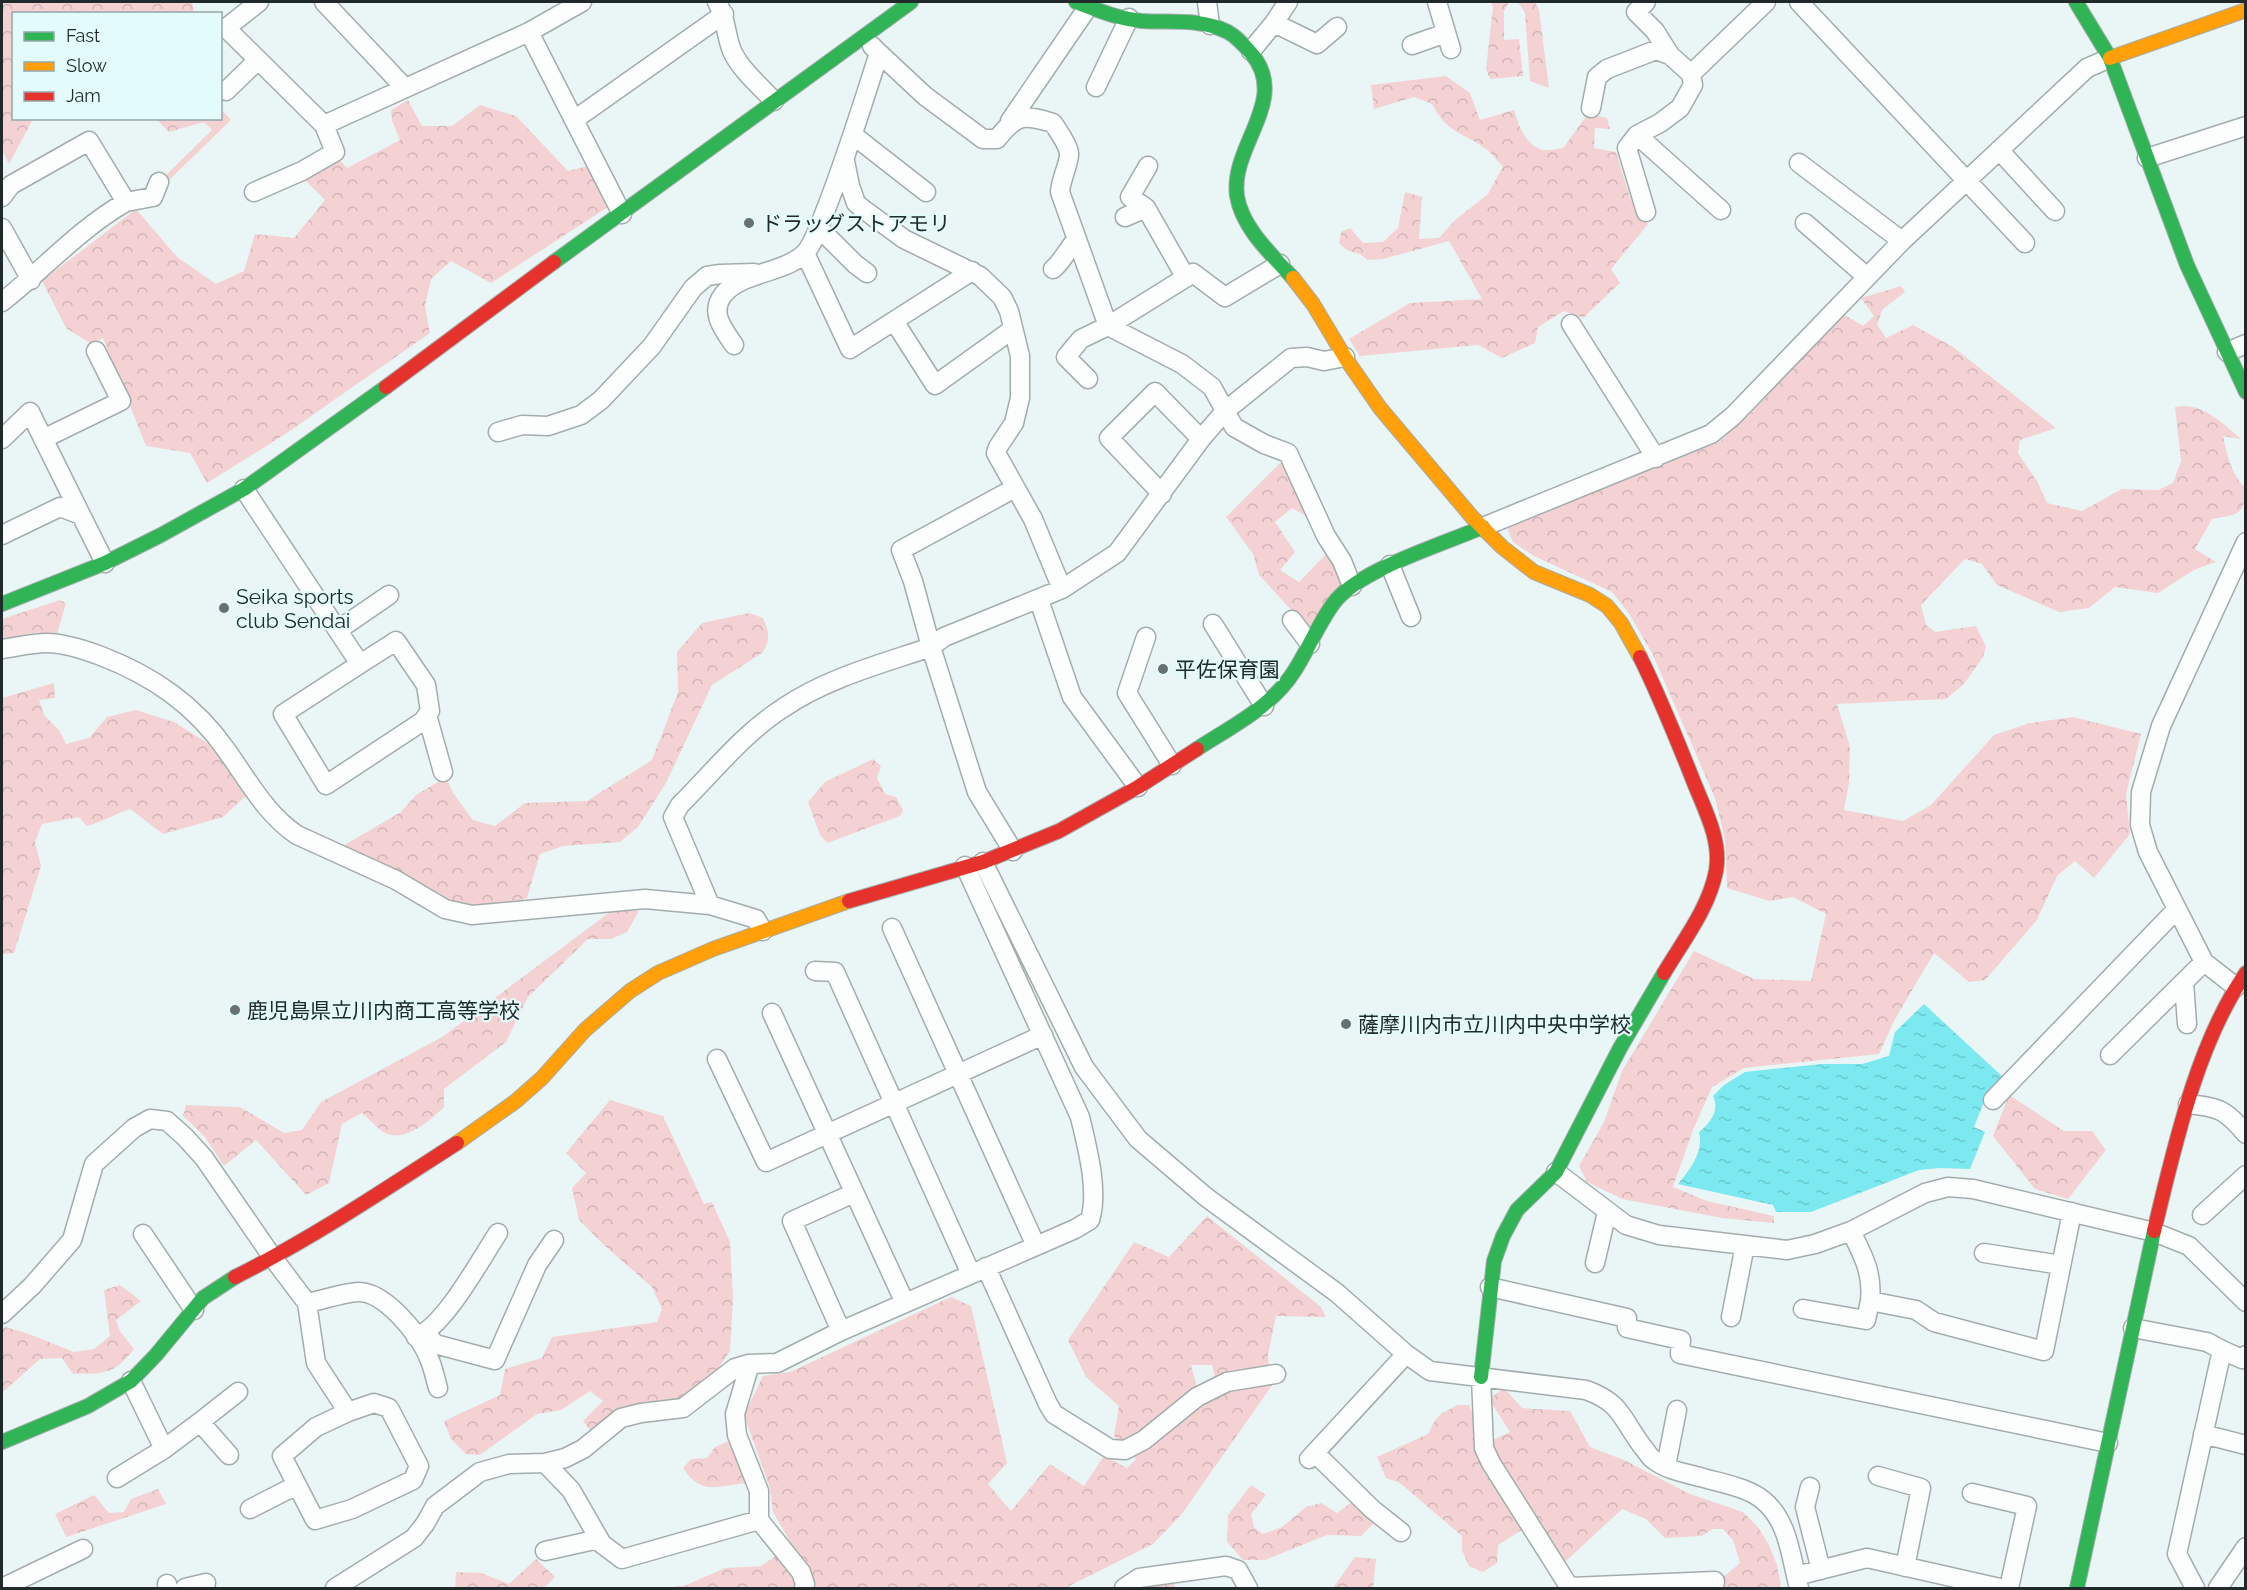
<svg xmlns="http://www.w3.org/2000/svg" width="2247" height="1590" viewBox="0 0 2247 1590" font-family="Raleway,'Noto Sans JP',sans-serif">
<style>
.forest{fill:url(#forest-crowns)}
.water{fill:url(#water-ripples)}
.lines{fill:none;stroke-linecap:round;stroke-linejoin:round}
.street-casing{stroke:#a3acac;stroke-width:21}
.fast-casing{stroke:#a3acac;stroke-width:16}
.slow-casing{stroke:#a3acac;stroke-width:16}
.jam-casing{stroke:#a3acac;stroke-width:16}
.street{stroke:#fcfefe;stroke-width:18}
.fast{stroke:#30b455;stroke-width:14}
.slow{stroke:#ff9f0a;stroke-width:14}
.jam{stroke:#e5322d;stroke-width:14}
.poi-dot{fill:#677171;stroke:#e4fbfc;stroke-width:2}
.labels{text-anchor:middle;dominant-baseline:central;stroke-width:4.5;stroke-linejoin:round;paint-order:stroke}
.poi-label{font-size:21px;fill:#212a2a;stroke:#e4fbfc;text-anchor:start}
</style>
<defs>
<pattern id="forest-crowns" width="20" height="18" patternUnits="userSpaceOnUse" patternTransform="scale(1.5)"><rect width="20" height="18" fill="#f4d2d4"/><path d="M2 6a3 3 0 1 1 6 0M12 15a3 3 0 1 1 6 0" fill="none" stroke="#d1b4b6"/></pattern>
<pattern id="water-ripples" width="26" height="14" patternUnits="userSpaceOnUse" patternTransform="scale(1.5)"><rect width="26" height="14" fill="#7be9ef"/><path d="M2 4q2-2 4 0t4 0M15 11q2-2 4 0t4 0" fill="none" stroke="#6ac8cd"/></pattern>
</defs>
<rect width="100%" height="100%" fill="#eaf6f6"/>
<path class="forest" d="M 2,2 L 192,2 L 194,13 L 14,14 L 14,118 L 33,119 L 9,164 L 2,151 Z
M 1491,2 L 1509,2 L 1504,11 L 1504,40 L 1519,39 L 1523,76 L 1490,79 L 1486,69 L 1493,7 Z
M 1518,2 L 1535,2 L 1539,10 L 1549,88 L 1530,81 L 1525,13 Z
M 1446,76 L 1470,93 L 1480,120 L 1514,110 C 1519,126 1525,145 1543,150 C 1548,151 1557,149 1563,148 L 1588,114 L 1607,118 L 1610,129 L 1595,128 L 1594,148 L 1616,152 L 1630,198 L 1648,224 L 1611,269 L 1620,283 L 1583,318 L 1564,311 L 1538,327 L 1535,343 L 1502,358 L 1478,345 L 1360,356 L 1349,339 L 1410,303 L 1482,299 L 1449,241 L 1383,259 L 1367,260 C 1358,249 1350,256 1339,243 L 1341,232 L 1350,228 L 1363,243 L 1383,242 L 1398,228 L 1405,192 L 1422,197 L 1419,239 L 1439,238 L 1455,220 L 1488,194 L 1503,166 C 1497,161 1492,153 1486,149 C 1463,132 1447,134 1432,104 L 1414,97 L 1374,109 L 1371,85 Z
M 408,100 L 422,126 L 452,126 L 480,105 L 516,116 L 568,171 L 588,166 L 608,207 L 491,283 L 451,261 L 431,279 L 425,306 L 430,333 L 287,433 L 207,483 L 190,453 L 146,446 L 103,338 L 91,344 L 66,328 L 42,281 L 136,209 L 177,257 L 216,284 L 244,271 L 255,234 L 294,238 L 325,200 L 303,178 L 338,158 L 347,168 L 400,140 L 392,121 L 391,110 Z
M 221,109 L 231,120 L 167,182 L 164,177 L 212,130 L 204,122 L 169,132 L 156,119 L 220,118 Z
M 1901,286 L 1905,292 L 1882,310 L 1877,325 L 1886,338 L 1913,325 L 1953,347 L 2056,428 L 2020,440 L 2018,453 L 2038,483 L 2047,503 L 2082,511 L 2122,489 L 2158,490 L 2173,483 L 2181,461 L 2175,407 C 2200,401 2223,423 2241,439 L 2223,436 C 2227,456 2231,473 2245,488 C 2245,517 2237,514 2212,519 L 2195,549 L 2216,562 L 2194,570 L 2158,593 L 2115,587 L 2089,608 L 2059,612 L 1997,585 L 1982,564 L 1965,559 L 1921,605 L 1926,625 L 1935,632 L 1976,626 L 1986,647 L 1983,657 L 1964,684 L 1946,699 L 1837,704 L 1850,747 L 1849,783 L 1844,810 L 1903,821 L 1931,805 L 1994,735 L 2030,723 L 2073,717 L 2141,734 L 2126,794 L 2130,834 L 2094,878 L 2075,861 L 2057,876 L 2037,920 L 1985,980 L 1969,982 L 1934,953 L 1894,1021 L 1879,1054 L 1744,1068 L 1712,1087 L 1693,1130 L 1673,1187 L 1707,1201 L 1774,1216 L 1774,1223 L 1722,1218 L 1622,1199 L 1587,1182 L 1579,1166 L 1604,1122 L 1622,1071 L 1694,951 L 1754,979 L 1811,981 L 1826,914 L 1793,897 L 1769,901 L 1727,888 L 1725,840 L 1715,798 L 1652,653 L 1628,612 L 1612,592 L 1534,556 L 1513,542 L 1508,531 L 1508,523 L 1718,443 L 1751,413 L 1843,314 L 1863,326 L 1874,316 L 1861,298 Z
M 1283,460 L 1311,519 L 1292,508 L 1275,522 L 1295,552 L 1280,570 L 1299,582 L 1327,553 L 1339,567 L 1344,586 L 1308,628 L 1259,575 L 1253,554 L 1226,517 Z
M 60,600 L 66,603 L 56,638 L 33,633 L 2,640 L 2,619 Z
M 749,613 L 763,618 C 769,631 771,641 762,653 L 712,685 L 666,783 L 638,827 L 620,842 L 563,846 L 540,854 L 527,898 L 491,909 L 461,908 L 341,847 L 401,812 L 416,795 L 446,777 L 453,793 L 473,820 L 495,826 L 525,803 L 587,801 L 652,760 L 678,692 L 677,652 L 702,623 Z
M 54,683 L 55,698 L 39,700 L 44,715 L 59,730 L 66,744 L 89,738 L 107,717 L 136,710 L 174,722 L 209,744 L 248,794 L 223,817 L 163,834 L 130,809 C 115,814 102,822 87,826 L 79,817 L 42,824 L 35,842 L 41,866 L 14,953 L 2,954 L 2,698 Z
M 873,759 L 881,766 L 877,778 L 885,794 L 896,797 L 903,810 L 900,816 L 827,843 L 820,835 L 808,802 L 825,782 Z
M 614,909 L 639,911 L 627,932 L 611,939 L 588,939 L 528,997 L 506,1042 L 444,1089 L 444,1107 C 430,1120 408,1141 387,1134 C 379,1131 370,1119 362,1113 L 342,1124 L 329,1183 L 306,1195 L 256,1140 L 224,1166 L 205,1137 L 183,1116 L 186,1105 L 240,1107 L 284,1133 L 302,1130 L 321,1102 L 442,1037 Z
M 2009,1095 L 2064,1131 L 2092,1131 L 2106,1150 L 2068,1199 L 2035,1189 L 1993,1136 Z
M 610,1100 L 663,1116 L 704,1204 L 712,1202 L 730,1242 L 733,1298 L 730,1351 L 710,1380 L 675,1402 L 608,1418 L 590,1430 L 583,1421 L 603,1401 L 590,1391 L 561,1410 L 537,1414 L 480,1455 L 466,1454 L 451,1439 L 444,1421 L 500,1395 L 505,1369 L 542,1358 L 552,1337 L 657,1322 L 662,1309 L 652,1287 L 604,1245 L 579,1220 L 572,1188 L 586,1173 L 566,1153 Z
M 1207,1216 L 1321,1307 L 1326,1317 L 1276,1316 L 1268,1355 L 1269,1369 L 1215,1377 L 1212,1365 L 1191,1365 L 1197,1387 L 1212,1400 L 1237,1389 L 1273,1384 L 1181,1515 L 1153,1544 L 1065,1588 L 659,1588 L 684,1586 L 725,1568 L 761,1566 L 792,1545 L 773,1512 L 770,1488 L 744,1415 L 763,1376 L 790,1372 L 951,1297 L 971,1306 L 1007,1463 L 988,1484 L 1011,1511 L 1050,1464 L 1084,1486 L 1104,1456 L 1127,1468 L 1136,1459 L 1114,1436 L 1119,1406 L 1086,1377 L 1068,1340 L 1134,1242 L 1169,1257 Z
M 120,1285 L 141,1301 L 116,1320 L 120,1331 L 134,1349 C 113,1376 104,1373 73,1374 L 62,1358 L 40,1359 L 2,1393 L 2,1330 L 5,1327 L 29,1334 L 74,1352 L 94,1349 L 110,1336 L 104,1290 Z
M 1504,1388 L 1522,1408 L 1570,1411 L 1590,1447 L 1624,1460 L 1690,1494 L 1743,1512 L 1758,1527 L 1769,1545 L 1777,1565 L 1781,1585 L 1779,1588 L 1719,1588 L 1721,1579 L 1740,1563 L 1733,1540 L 1723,1529 L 1713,1529 L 1701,1536 L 1665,1538 L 1646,1519 L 1622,1509 L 1564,1563 L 1536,1521 L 1498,1545 L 1497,1563 L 1483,1572 L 1469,1566 L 1462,1550 L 1462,1536 L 1400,1483 L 1386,1478 L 1377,1457 L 1428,1434 L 1435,1420 L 1442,1413 L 1458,1405 L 1469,1405 L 1476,1420 L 1478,1447 L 1510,1432 L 1489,1399 Z
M 731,1440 L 747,1483 C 717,1486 701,1496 683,1468 L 691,1459 L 707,1458 L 715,1447 Z
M 1251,1485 L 1266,1495 L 1251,1514 L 1254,1527 L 1263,1534 L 1282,1527 L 1306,1507 L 1321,1503 L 1337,1513 L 1352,1502 L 1374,1523 L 1361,1536 L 1327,1535 L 1265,1560 L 1243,1560 L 1227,1542 L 1228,1515 Z
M 158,1489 L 166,1504 L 66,1537 L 55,1514 L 94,1495 L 109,1513 L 124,1512 L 131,1499 Z
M 1355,1557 L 1376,1559 L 1373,1588 L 1333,1588 Z
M 536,1559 L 555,1577 L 544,1588 L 455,1588 L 456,1572 L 481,1573 L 509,1584 Z
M 1174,1581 L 1175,1588 L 1137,1588 L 1141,1586 Z"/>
<path class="water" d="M 1924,1004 L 2004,1078 L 1986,1097 L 1974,1127 L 1985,1132 L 1970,1169 L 1940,1168 L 1919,1170 L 1811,1212 L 1776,1212 L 1773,1205 L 1678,1184 C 1690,1169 1704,1152 1699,1132 C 1710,1123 1720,1111 1713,1096 L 1724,1085 L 1745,1072 L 1822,1064 L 1862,1064 L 1889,1056 L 1895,1032 Z"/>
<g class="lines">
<defs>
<path id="street" d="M 259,2 L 226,28 L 324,125 L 529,32 L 582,2
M 324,2 L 405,88
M 717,2 C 727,19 725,34 732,51 C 740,69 760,86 774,101
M 1207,2 L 1210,25
M 1437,2 L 1451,49
M 1646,2 L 1636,12 L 1655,31 L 1670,55
M 1799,2 L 2025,243
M 1274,23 L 1288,2
M 529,32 L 622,214
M 1412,45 L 1446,33
M 1251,51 L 1274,23 L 1317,44 L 1337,27
M 879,53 L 925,96 L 983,139 L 997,139 C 1017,114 1023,114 1053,123 C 1058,131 1068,144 1069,153 C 1070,162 1061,178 1060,192 L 1108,326 L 1182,364 L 1212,387 L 1234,427 L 1264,444 L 1288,453 L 1326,536 L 1342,561 L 1352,586
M 1096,87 L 1129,18
M 226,91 L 258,60
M 1591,108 L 1597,77 L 1607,69 L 1656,50 L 1670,55 L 1691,74
M 574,120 L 724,14
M 1010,121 L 1088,7
M 853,135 L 926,192
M 1637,135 L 1721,210
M 1999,150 L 2055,211
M 2147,158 L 2246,126
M 845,161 L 850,186 L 856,203 L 863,209 L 904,239 L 980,276 L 1002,297 L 1009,311 L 1020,356 L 1020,398 L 1014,423 L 998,447 L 996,453 L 1033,519 L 1062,589
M 1799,163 L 1902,241
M 1148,166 L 1130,197 L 1146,208 L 1186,278
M 254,192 L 302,171 L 335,152 L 324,125
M 2,197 L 11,185 L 89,141 L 126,202 C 80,228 43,270 2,302
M 126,202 L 153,197 L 159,182
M 1646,212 L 1627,148 L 1637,135 L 1660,123 L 1680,108 L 1693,85 L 1691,74 L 1766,2
M 1125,217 L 1146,208
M 1805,223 L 1867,277
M 2,228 L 31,280
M 819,228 L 855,264 L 867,273
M 805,253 L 850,349 L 972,271
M 1053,269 C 1063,261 1068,248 1077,239
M 894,321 L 935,385 L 1013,329
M 1571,324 L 1656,458
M 734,345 C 724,330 709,313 723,295 C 741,272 782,274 804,254 C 813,246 821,221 826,209 C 846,158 862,106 879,53 L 872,46
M 2227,352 L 2246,344
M 1088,379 L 1066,357 L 1081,339 L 1108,326 L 1193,273 L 1225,297 L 1280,264
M 498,432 L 522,425 L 548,426 L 581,415 L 601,400 L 652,346 L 693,288 L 707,276 L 720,274 L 754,273
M 2,439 L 30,412 L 81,515
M 43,439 L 121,401 L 96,351
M 244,489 L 360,664 L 396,641 L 426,685 L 430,711 L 423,721 L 326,785 L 283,714 L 360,664
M 1162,494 L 1109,438 L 1155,392 L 1201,439
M 1483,527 L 1711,434 L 1733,416 L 1902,241 L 2087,68 L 2110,58
M 2,535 L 60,507 L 81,515 L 105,563
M 1390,565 L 1411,617
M 1039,600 L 1072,697 L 1138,787
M 1292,620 L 1310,644
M 1213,624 L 1264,706
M 338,630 L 389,595
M 1146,637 L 1127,693 L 1172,765
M 2,649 C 16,647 32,643 47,643 C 64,643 85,650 101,656 C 153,676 195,705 227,751 C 249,782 266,814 297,835 L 396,880 L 445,909 L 472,915 L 645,899 L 710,905 L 756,919 L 763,931
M 427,715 L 443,772
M 1013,851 L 977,792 L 931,647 L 944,637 L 1062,589 L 1117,553 L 1201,439 L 1225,411 L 1291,358 L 1307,357 L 1324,361 L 1345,357
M 983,862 L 1084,1067 L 1138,1139 L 1206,1197 L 1337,1293 L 1406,1354 L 1430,1371 L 1586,1390 C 1622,1403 1621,1418 1642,1446 C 1646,1450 1649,1457 1654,1460 C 1667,1470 1685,1473 1700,1477 C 1720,1483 1748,1487 1764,1501 C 1789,1522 1791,1559 1799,1588
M 710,905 L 673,817 L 680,805 C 713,772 744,733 783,708 C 827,678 881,664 931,647 L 913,581 L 901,550 L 1015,488
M 892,928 L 1036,1246
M 815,971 L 835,972 L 971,1274
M 2184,982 L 2187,1024
M 2236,987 L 2204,962 L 2148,852 L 2140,825 L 2141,792 L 2161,726 L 2246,542
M 772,1013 L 905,1303
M 2110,1055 L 2204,962
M 717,1059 L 766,1162 L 1043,1035
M 1993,1100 L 2176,910
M 2188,1104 C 2219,1107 2226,1110 2246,1134
M 1556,1172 L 1626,1225 L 1659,1235 L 1787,1250 L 1815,1244 L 1851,1231 L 1925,1193 L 1948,1187 L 1973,1189 L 2154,1232 L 2189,1246 L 2246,1302
M 2202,1215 L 2246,1175
M 1851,1231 C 1863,1256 1873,1272 1870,1301
M 143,1234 L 194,1310
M 1984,1253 L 2061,1265
M 1595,1263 L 1607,1212
M 986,1267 L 1048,1404 L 1054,1414 L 1110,1449 L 1125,1450 L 1144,1440 L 1197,1397 L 1227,1382 L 1276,1374
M 1490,1287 L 1627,1318 L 1627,1328 L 1681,1340 L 1680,1354 L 2108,1443
M 307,1303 L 316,1363 L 348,1412 L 374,1403 L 389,1408 L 419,1466 L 413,1480 L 352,1509 L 315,1520 L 282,1456 L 316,1427 L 348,1412
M 1803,1309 L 1866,1320 L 1870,1301 L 1916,1310 L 1934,1322 L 2044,1351 L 2072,1212
M 2,1314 L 32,1286 L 72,1240 L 94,1164 L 134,1128 L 150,1119 L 167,1121 L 185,1137 L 204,1158 L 273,1258 L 307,1303 C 323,1300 342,1293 358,1292 C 384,1291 419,1334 428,1356 C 433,1366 435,1378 438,1388
M 1731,1317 L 1745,1245
M 2133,1328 L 2207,1342 L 2222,1350 L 2177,1554 L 2195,1588
M 841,1331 L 792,1221 L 854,1193
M 426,1333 L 435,1344 L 495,1360 L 537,1265 L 554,1240
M 416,1337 C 445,1326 480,1260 498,1233
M 2222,1350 L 2242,1359 L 2246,1355
M 750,1364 L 735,1414 L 737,1435 L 759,1491 L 759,1520 L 801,1572 L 805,1584 L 804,1588
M 1481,1377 L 1484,1448 L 1491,1463 L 1570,1588
M 200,1422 L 238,1392
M 2203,1434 L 2246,1445
M 164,1449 L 200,1422 L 229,1455
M 1315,1453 L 1372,1509 L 1401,1532
M 1309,1459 L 1406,1354
M 545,1463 L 571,1490 L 602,1544 L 622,1559 L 759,1520
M 1666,1466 L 1677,1410
M 1878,1476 L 1921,1488 L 1905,1567
M 117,1478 L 164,1449 L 131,1381
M 1810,1487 L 1805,1507 L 1821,1570
M 1972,1493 L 2027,1506 L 2009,1588
M 250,1509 L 297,1485
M 545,1551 L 599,1539
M 1796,1576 L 1867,1558 L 2000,1588
M 167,1584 L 168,1588
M 1570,1587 L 1715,1581 L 1714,1588
M 2,1588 L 83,1549
M 185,1588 L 206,1583
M 335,1588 L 414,1538 L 425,1524 L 435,1506 L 480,1472 L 509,1464 L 545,1463 L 565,1458 L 583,1449 L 621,1418 L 641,1413 L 683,1408 L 735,1368 L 748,1364 L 777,1363 L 841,1331 L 1075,1229 L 1090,1220 C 1099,1190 1087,1147 1080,1117 L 965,866
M 1124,1588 L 1139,1578 L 1226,1566 L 1238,1570 L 1248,1588
M 2218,1588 L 2246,1547"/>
<path id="fast" d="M 1076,2 C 1097,10 1119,19 1142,21 C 1171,23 1200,18 1228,32 C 1237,37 1244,45 1251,53 C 1291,100 1230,145 1237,196 C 1242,228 1272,255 1293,278
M 2076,2 L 2110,58 L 2187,265 L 2246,392
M 554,262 L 911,2
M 2,604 L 105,563 L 161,535 L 244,489 L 386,387
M 1197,749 C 1232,726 1272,707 1295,670 C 1308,650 1322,616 1337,599 C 1365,568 1443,544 1483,527
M 1481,1377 L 1494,1261 L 1503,1236 L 1517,1210 L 1556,1172 L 1620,1048 L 1664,973
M 2,1442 L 88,1406 L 131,1381 L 156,1355 L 203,1298 L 235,1277
M 2077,1588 L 2154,1231"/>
<path id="slow" d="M 2110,58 L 2246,10
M 1293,278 L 1313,304 L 1346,359 L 1380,408 L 1472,517 L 1502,547 L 1534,572 L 1590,595 L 1607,606 L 1621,623 L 1640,657
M 457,1143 L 516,1101 L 542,1078 L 585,1030 L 630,991 L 658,973 L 713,949 L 849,901"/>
<path id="jam" d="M 386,387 L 554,262
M 1640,657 C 1659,695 1675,735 1691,775 C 1702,805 1722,838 1716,871 C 1709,908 1683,941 1664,973
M 849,901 L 983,862 L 1059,831 L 1138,787 L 1197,749
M 2154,1231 C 2174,1149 2197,1042 2246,973
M 235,1277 C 313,1238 384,1190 457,1143"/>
</defs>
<use href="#street" class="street-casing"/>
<use href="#fast" class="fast-casing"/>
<use href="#slow" class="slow-casing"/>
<use href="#jam" class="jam-casing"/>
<use href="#street" class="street"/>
<use href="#fast" class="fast"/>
<use href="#slow" class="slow"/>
<use href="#jam" class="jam"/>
</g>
<g class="poi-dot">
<circle cx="749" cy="223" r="6"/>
<circle cx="224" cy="608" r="6"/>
<circle cx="1163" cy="669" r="6"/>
<circle cx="235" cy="1010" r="6"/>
<circle cx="1346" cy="1024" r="6"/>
</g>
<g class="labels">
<g class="poi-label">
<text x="761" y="223">ドラッグストアモリ</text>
<text x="236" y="596">Seika sports<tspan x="236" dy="24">club Sendai</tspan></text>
<text x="1175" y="669">平佐保育園</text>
<text x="247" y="1010">鹿児島県立川内商工高等学校</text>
<text x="1358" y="1024">薩摩川内市立川内中央中学校</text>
</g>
</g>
<rect width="2247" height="1590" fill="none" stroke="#212a2a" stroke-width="6"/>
<rect x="12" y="12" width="210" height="108" fill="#e4fbfc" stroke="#96a7a8" stroke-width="1.5"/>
<rect x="24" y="32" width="30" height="9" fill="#30b455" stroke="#96a7a8" stroke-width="1.5"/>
<text x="66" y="42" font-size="18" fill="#212a2a">Fast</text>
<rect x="24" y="62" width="30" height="9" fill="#ff9f0a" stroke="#96a7a8" stroke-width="1.5"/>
<text x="66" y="72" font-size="18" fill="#212a2a">Slow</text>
<rect x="24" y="92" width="30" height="9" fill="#e5322d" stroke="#96a7a8" stroke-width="1.5"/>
<text x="66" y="102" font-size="18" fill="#212a2a">Jam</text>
</svg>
